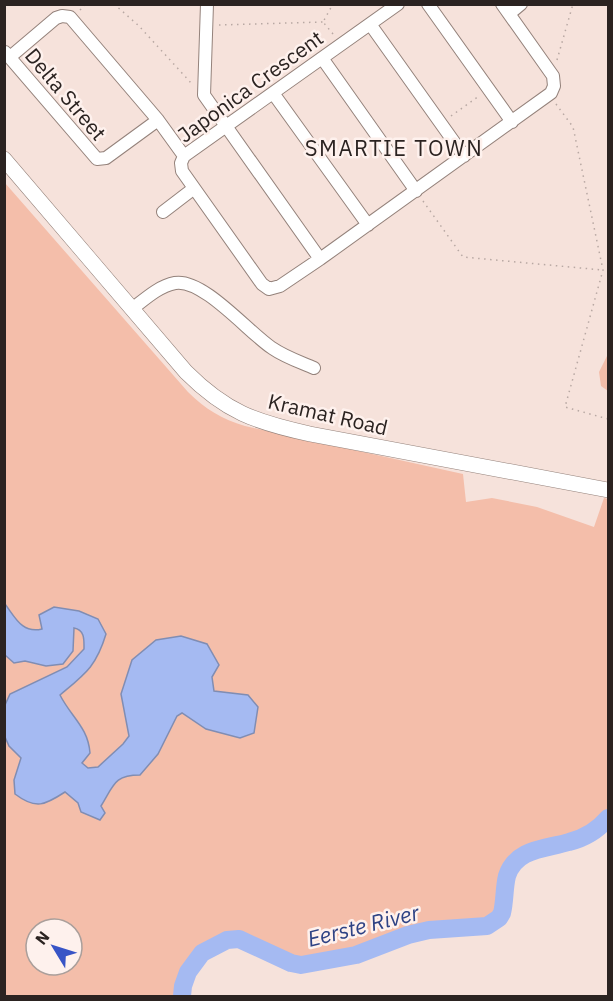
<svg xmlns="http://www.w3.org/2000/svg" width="613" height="1001" viewBox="0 0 613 1001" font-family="'IBM Plex Sans',sans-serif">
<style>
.green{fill:#f4beaa;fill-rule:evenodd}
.water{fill:#a5baf2;stroke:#808db3;stroke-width:1.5}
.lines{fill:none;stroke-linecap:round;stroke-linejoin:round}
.stream{stroke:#808db3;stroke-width:3}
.river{stroke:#a5baf2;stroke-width:18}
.minor-casing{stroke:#94827b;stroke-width:14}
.tertiary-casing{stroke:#94827b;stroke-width:16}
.path{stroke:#b8a8a3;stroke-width:1.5;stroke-dasharray:1.5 4.5;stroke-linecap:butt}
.minor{stroke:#fff;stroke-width:12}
.tertiary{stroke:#fff;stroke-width:15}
.labels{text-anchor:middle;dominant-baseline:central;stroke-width:5;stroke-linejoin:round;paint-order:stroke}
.street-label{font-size:21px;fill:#2b2321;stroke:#fef1ed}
.neighbourhood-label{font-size:22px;letter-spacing:1.5px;fill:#2b2321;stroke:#fef1ed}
.water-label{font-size:22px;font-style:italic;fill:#2e4284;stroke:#fef1ed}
</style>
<rect width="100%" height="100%" fill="#f6e2db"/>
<path class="green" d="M 5,183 L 188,392 C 205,409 222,419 245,426 L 463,474 L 466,502 L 492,498 L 537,507 L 594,527 L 604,498 L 608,499 L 608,818 C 592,836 572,842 549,847 C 541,849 533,849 527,853 C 495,869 516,902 497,920 C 482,933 445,927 426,931 C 407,934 392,943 374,949 C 353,957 326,964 303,965 C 278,966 252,934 227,940 C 200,946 184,971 182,996 L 5,996 L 4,737 L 9,746 L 21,758 L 14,780 L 65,792 L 78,803 L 101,806 L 118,778 L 158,754 L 177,715 L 183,713 L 206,729 L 248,695 L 214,691 L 212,677 L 121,694 L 129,735 L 123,744 L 98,767 L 88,768 L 82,763 L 82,727 L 70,714 L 60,695 C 86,675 96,666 106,634 L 42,622 L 42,629 C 22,634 15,617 5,604 ZM 36,929 L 72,929 L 72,965 L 36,965 Z
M 608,354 L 608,391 L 601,386 L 599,372 Z
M 74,628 C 85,631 84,639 84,649 L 67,667 L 10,694 L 5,705 L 5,655 L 14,663 L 25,661 L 46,666 L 73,651 Z"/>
<path class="water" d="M 5,604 C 15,617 22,634 42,629 L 39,615 L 54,607 L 79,611 L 98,619 L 106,634 C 96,667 85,674 60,695 C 71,717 88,727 90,753 L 82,763 L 88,768 L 98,767 L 123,744 L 129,736 L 121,694 L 132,660 L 156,640 L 181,636 L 207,644 L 219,665 L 212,677 L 214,691 L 248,695 L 258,707 L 254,733 L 240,738 L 206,729 L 182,713 L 177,716 L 158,754 L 140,775 C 114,775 114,785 101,806 L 105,813 L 100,820 L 81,812 L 78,803 L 65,792 C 45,805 36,810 15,794 L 14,780 L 21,758 L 9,746 L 5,737 L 5,705 L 10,694 L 67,667 L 84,649 C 84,640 85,630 74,628 L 73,651 L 63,664 L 46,666 L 25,661 L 14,663 L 5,655 Z"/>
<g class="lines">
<path class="stream" d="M 221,4 L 255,4"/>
<path class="river" d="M 182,996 L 183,986 L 188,972 L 202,953 L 227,940 L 239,939 L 291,963 L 301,965 L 356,955 L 408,935 L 429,930 L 487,926 L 499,918 L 502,913 C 505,901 504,888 507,876 C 516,848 546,849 569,842 C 585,838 598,830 608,818"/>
<defs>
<path id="minor" d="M 207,4 L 204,95 L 320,259
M 398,4 L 184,156 L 181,163 L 182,171 L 262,284 L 269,289 L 280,286 L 320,259 L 551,93 L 554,86 L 553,76 L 502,4
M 428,4 L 512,122
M 509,14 L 521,4
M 370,24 L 464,156
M 5,52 L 97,159 L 106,158 L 158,120
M 10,57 L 56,18 L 62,16 L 70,17 L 158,120 L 184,156
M 322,58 L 416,191
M 273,93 L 368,225
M 163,212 L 193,189
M 132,309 C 145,299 159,286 175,283 C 203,278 249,333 272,348 C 285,357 300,362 314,368"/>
<path id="tertiary" d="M 4,159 L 186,372 C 226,412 255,422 310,434 L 608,490"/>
</defs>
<use href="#minor" class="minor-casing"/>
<use href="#tertiary" class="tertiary-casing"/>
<path class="path" d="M 114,4 L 139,26 L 192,84
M 80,10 L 86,4
M 219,25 L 323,22
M 333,34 L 323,22 L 333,4
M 557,60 L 573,4
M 556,104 L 573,127 L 603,270 L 565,407 L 608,419
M 451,116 L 479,96
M 423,201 L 463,257 L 602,270"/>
<use href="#minor" class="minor"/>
<use href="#tertiary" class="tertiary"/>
</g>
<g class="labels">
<g class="street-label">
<text transform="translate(250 86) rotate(-36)">Japonica Crescent</text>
<text transform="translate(66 94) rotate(50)">Delta Street</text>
<text transform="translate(328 414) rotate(13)">Kramat Road</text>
</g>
<g class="neighbourhood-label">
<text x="394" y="147">SMARTIE TOWN</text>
</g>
<g class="water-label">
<text transform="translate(363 925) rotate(-14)">Eerste River</text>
</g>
</g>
<rect width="613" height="1001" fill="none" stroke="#2b2321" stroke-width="12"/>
<g transform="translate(54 947) rotate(308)"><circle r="28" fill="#fef1ed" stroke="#aa9f9b" stroke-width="1.5"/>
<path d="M0-4.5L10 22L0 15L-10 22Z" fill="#3854c6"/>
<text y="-9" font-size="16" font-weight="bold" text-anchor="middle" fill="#2b2321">N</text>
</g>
</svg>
